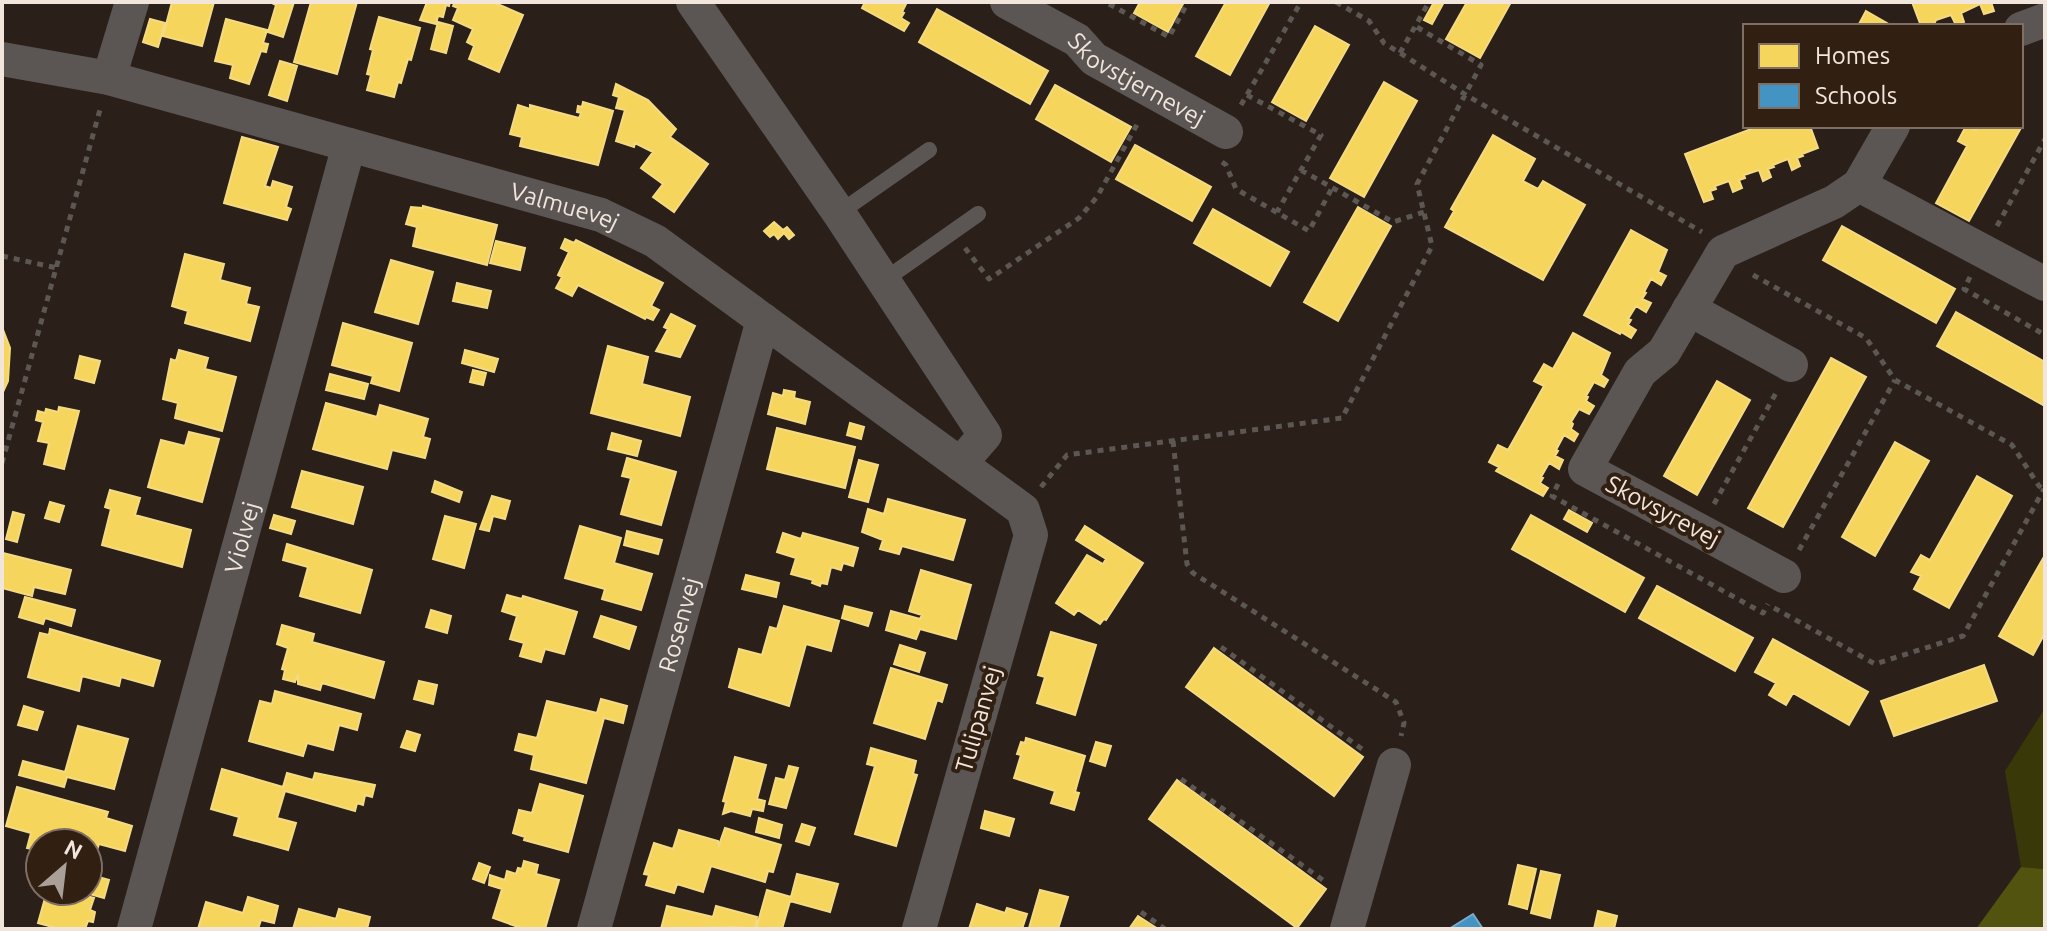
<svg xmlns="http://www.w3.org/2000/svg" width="2047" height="931" viewBox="0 0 2047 931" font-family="Ubuntu,sans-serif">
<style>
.green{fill:#383809}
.forest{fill:#51530e}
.homes{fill:#f6d55c;stroke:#f4da82;stroke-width:2}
.schools{fill:#4393c3;stroke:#77acca;stroke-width:2}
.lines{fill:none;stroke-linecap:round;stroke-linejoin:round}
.path{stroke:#5d5754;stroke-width:5;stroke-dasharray:6 6;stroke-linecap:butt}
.lane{stroke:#5b5654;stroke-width:16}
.street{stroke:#5b5654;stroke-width:34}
.labels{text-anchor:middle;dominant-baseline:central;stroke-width:8;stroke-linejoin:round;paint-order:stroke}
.street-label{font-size:24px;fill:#f1e5dc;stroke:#311f12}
</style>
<rect width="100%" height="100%" fill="#2a2019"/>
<path class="green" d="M 2045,708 L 2045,869 L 2021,867 L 2005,771 Z"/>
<path class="forest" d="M 2021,867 L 2045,869 L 2045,929 L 1976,929 Z"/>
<path class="homes" d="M 172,2 L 214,2 L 202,46 L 163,36 Z
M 270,2 L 294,2 L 283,37 L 268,32 L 276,5 Z
M 311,2 L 357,2 L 337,74 L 294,62 Z
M 427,2 L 450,2 L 449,6 L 446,5 L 443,17 L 438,16 L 436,24 L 420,20 Z
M 455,2 L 493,2 L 523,15 L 499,72 L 469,59 L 474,46 L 467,42 L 473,29 L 453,20 L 458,8 L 453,6 Z
M 865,2 L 907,2 L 902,12 L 904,13 L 901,18 L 909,23 L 904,31 L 862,8 Z
M 1140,2 L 1184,2 L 1168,32 L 1134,13 Z
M 1226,2 L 1270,2 L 1230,75 L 1196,56 Z
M 1434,2 L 1444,2 L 1432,24 L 1424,20 Z
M 1467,2 L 1511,2 L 1480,58 L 1446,39 Z
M 1912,2 L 1991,2 L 1994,11 L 1984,14 L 1980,4 L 1961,13 L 1964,22 L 1956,25 L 1951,15 L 1936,20 L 1933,26 L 1921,26 Z
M 937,9 L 1048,71 L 1030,104 L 919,42 Z
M 1866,11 L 1892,26 L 1858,26 Z
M 379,17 L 420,28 L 411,60 L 408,59 L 401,83 L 398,82 L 394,97 L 367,90 L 371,75 L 367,74 L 373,50 L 370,49 Z
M 150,19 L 165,23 L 158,47 L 143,42 Z
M 226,19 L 267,30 L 263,43 L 268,44 L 266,52 L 261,51 L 249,84 L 230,78 L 233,65 L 215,61 Z
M 438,22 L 453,26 L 446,53 L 431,49 Z
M 1315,26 L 1349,45 L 1306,121 L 1272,102 Z
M 280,61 L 297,66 L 287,101 L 269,95 Z
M 1384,82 L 1417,101 L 1364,197 L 1330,178 Z
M 616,84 L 648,100 L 676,129 L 670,137 L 708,164 L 674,212 L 653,197 L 663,184 L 641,168 L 653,152 L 635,143 L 634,147 L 616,141 L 625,110 L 616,108 L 619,97 L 613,95 Z
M 1055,85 L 1131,127 L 1111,162 L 1036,119 Z
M 583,102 L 613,111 L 598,165 L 520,146 L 522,137 L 510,134 L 518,105 L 530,109 L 530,105 L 579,118 L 581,113 L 577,112 L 578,106 L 582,107 Z
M 1759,126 L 1810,126 L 1818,148 L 1802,154 L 1803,156 L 1797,158 L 1800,166 L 1792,170 L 1788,159 L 1773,165 L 1774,167 L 1768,169 L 1771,177 L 1763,181 L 1759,170 L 1744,175 L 1745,178 L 1739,180 L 1742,188 L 1733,192 L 1729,181 L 1715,186 L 1716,189 L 1710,191 L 1713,199 L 1704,202 L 1685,154 Z
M 1966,126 L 1976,130 L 1978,126 L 2022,126 L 1969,221 L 1936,203 L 1967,146 L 1958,141 Z
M 1493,135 L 1535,159 L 1523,181 L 1538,189 L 1543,181 L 1585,205 L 1543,280 L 1445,227 L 1454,211 L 1451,209 Z
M 242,137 L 278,147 L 265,186 L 271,188 L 273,181 L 292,187 L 286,207 L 291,209 L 287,220 L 224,203 Z
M 1135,145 L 1211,187 L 1192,221 L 1116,179 Z
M 423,206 L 497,225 L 487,265 L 413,246 L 417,227 L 406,224 L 411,207 L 423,208 Z
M 1358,207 L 1391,226 L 1338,321 L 1304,302 Z
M 1213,209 L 1289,252 L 1270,286 L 1194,243 Z
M 774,222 L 783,230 L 787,227 L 794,235 L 789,239 L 784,233 L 778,239 L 774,234 L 770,237 L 764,231 Z
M 1842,226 L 1955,289 L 1936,323 L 1823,260 Z
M 1631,230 L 1667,250 L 1658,272 L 1666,276 L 1661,285 L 1651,279 L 1644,292 L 1646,293 L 1642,299 L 1651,303 L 1646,312 L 1636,306 L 1628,319 L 1631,320 L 1628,325 L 1636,330 L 1631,338 L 1621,332 L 1620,334 L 1584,315 Z
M 565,239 L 574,243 L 576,240 L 663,283 L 651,306 L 659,310 L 653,320 L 646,317 L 645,319 L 578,285 L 572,296 L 556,288 L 562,277 L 558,275 L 569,252 L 561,248 Z
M 496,241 L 525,248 L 520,270 L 490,263 Z
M 185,254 L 224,264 L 220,280 L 250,288 L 246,304 L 259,307 L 250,341 L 185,323 L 188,311 L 172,306 Z
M 391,260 L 433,272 L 418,324 L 375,312 Z
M 457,283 L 491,291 L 487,308 L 453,301 Z
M 1956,312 L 2045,362 L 2045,406 L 1937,346 Z
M 671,314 L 695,326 L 680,357 L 656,351 L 668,329 L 664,327 Z
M 343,323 L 412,343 L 399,391 L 371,383 L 373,376 L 332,365 Z
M 2,327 L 10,348 L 8,381 L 2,394 Z
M 1573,333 L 1610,353 L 1601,375 L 1608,380 L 1604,387 L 1594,382 L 1586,396 L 1588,397 L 1586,401 L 1594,406 L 1589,414 L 1579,409 L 1571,422 L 1573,424 L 1571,429 L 1578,434 L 1574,441 L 1564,435 L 1556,450 L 1558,451 L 1555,456 L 1563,460 L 1559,469 L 1549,463 L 1541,477 L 1543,478 L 1540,483 L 1548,488 L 1543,496 L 1496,471 L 1499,467 L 1489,462 L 1498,445 L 1508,450 L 1544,386 L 1534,381 L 1544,364 L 1553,369 Z
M 608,346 L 648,357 L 642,384 L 690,397 L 680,436 L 591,413 Z
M 179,350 L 208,358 L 205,369 L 236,377 L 222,431 L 175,418 L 178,403 L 163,399 L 171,359 L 176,361 Z
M 465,350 L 498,359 L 494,372 L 462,363 Z
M 80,356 L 100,361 L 94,383 L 75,378 Z
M 1831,358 L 1866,377 L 1783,527 L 1748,508 Z
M 473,370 L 486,373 L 483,385 L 470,382 Z
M 330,374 L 368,384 L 364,399 L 326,390 Z
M 1717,381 L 1750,400 L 1697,495 L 1664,476 Z
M 784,390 L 795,392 L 794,398 L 810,402 L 805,424 L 768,414 L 773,393 L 783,396 Z
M 326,403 L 377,417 L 380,405 L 428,419 L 423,437 L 430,439 L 425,458 L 392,450 L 387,469 L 313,449 Z
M 59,407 L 79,411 L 64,469 L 44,464 L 49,443 L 38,441 L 43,422 L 36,420 L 38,411 L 45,413 L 46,409 L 58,412 Z
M 850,423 L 864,427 L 861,439 L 847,435 Z
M 777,428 L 855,447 L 845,488 L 767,469 Z
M 189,432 L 219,439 L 202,502 L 148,487 L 161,440 L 185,446 Z
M 612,433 L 641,441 L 637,456 L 608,449 Z
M 1895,442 L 1929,461 L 1875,556 L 1842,537 Z
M 627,458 L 676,472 L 661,525 L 621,514 L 631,478 L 622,476 Z
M 859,460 L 878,465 L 868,502 L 849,497 Z
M 302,471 L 363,487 L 353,524 L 292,507 Z
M 1977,476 L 2012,496 L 1949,608 L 1914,589 L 1921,576 L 1911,572 L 1921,555 L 1930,560 Z
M 435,481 L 462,492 L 459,502 L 432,492 Z
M 110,490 L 140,498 L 135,515 L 191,530 L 182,567 L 102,545 L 111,509 L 105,507 Z
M 492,496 L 510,501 L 505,519 L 493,516 L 489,531 L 480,529 Z
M 888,499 L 965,520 L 953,560 L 902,546 L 899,554 L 880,549 L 883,540 L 862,532 L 868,509 L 884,514 Z
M 50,502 L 64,506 L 59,522 L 45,518 Z
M 1569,510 L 1592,523 L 1587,532 L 1564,519 Z
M 13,512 L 24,515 L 17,542 L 6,539 Z
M 274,515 L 295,521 L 291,534 L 270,528 Z
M 1531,515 L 1644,578 L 1625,612 L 1512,549 Z
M 445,516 L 476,524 L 464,568 L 433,559 Z
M 580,526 L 621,538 L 614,563 L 652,574 L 641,610 L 602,599 L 605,589 L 565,578 Z
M 1085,526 L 1143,563 L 1106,620 L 1104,619 L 1100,624 L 1078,610 L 1074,615 L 1056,603 L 1087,555 L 1103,564 L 1106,559 L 1076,540 Z
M 627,531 L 662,540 L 658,554 L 624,545 Z
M 783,533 L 801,539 L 803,533 L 858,548 L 853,566 L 843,563 L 841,570 L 831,567 L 827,584 L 821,583 L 820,586 L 812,583 L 813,580 L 791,574 L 796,558 L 777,552 Z
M 287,544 L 372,570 L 360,613 L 300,596 L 308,567 L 283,560 Z
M 3,553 L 71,570 L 65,594 L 34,587 L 32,596 L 2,588 Z
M 2045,555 L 2045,633 L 2033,655 L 1999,636 Z
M 921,570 L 971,585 L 956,639 L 920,629 L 916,639 L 886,630 L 891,611 L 920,619 L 922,615 L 909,611 Z
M 746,575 L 779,583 L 776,597 L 742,589 Z
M 1657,586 L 1753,638 L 1735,671 L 1639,618 Z
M 507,595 L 522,599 L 523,596 L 577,612 L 564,654 L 545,649 L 541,662 L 520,656 L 524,643 L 510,639 L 517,616 L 502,611 Z
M 25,597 L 75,610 L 71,626 L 45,618 L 43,624 L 19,617 Z
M 784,606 L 839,621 L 831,651 L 806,644 L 789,706 L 729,687 L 739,649 L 762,655 L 770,627 L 777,629 Z
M 845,606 L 872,613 L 868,626 L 842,618 Z
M 431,610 L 451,616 L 447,633 L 426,627 Z
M 601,616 L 636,627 L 629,649 L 594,637 Z
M 282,625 L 314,634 L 312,642 L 384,662 L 374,698 L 322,683 L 320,690 L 298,684 L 298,674 L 295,682 L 283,679 L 285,670 L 282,669 L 288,648 L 277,644 Z
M 50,629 L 160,661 L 153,686 L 121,677 L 119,686 L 82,676 L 79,691 L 28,677 L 40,633 L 49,635 Z
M 1051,632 L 1096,645 L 1075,715 L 1037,703 L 1045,677 L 1038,675 Z
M 1773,639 L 1868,692 L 1849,725 L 1793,693 L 1786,705 L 1769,695 L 1776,683 L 1755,672 Z
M 900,645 L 925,653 L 919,672 L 894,664 Z
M 1214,648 L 1363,757 L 1334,796 L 1186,687 Z
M 1984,665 L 1997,701 L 1894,736 L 1881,701 Z
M 891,668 L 947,685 L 942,702 L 937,700 L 925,739 L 874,723 Z
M 419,681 L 437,685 L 433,704 L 414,699 Z
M 275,691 L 361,714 L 357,730 L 339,725 L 333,750 L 307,743 L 303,756 L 249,741 L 260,701 L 272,704 Z
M 601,699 L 627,706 L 623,723 L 604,718 L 586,783 L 531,769 L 534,755 L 515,750 L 519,734 L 537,738 L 547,701 L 597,713 Z
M 24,706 L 43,712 L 37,730 L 18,725 Z
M 78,726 L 128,739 L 114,789 L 67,777 L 64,787 L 19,775 L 23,761 L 65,772 Z
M 407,731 L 420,735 L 415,751 L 401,747 Z
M 1026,738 L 1085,756 L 1075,792 L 1079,793 L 1074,810 L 1051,803 L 1055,791 L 1014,778 L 1021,755 L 1017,754 L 1021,742 L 1025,743 Z
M 1096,742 L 1111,746 L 1105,766 L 1090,761 Z
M 871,748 L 916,761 L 913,774 L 917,775 L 896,846 L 855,834 L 875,766 L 867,764 Z
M 735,757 L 766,765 L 757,799 L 765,801 L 763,811 L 752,809 L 750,816 L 731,811 L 723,814 L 726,802 L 723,801 Z
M 789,766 L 798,768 L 786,808 L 769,804 L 776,778 L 785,780 Z
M 222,769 L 283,787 L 287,773 L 313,780 L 315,773 L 375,785 L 372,797 L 365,795 L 363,805 L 357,803 L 355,811 L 285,791 L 277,818 L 296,823 L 288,850 L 234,835 L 239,817 L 211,809 Z
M 1177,780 L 1326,889 L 1297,928 L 1149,819 Z
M 540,784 L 583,796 L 568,852 L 524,840 L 525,837 L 513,833 L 519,810 L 532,813 Z
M 17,787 L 108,812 L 106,818 L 132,826 L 125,851 L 99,844 L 97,850 L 88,847 L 88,843 L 68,842 L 40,843 L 40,851 L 27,848 L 31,833 L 6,826 Z
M 985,811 L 1014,819 L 1009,836 L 981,828 Z
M 759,818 L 782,825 L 779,838 L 756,832 Z
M 802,824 L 815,828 L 809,845 L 796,841 Z
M 725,828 L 781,845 L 773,872 L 768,871 L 765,882 L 711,866 L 703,892 L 677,884 L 674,893 L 646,885 L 649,875 L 644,874 L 654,843 L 673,849 L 679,830 L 718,841 L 719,845 Z
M 524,861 L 538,865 L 536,874 L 559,880 L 545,929 L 524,929 L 493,918 L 502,889 L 489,885 L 490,875 L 505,880 L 507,871 L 516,874 L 518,868 L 522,869 Z
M 479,863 L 490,867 L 484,883 L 473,879 Z
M 1518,865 L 1536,869 L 1527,909 L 1509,904 Z
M 1541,871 L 1560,875 L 1550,918 L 1531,913 Z
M 88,874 L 109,880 L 104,898 L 79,891 L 88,891 Z
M 797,874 L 838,884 L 830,912 L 790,901 L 782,929 L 756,929 L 767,890 L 791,897 Z
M 1040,890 L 1068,897 L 1058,929 L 1029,928 Z
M 47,891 L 67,891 L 94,898 L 90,910 L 95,912 L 93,922 L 88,921 L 85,929 L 60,929 L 38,923 Z
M 248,897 L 278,906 L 274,923 L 261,920 L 258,929 L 198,929 L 206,902 L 243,913 Z
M 977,904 L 1005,913 L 1007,908 L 1027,914 L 1022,929 L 969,929 Z
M 667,906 L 713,917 L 716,906 L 757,917 L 755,929 L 736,927 L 661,929 Z
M 299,909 L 336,919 L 339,909 L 370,917 L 367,929 L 293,929 Z
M 1598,911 L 1617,916 L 1614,929 L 1594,929 Z
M 1138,916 L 1158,929 L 1129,929 Z"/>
<path class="schools" d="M 1473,914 L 1483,929 L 1449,929 Z"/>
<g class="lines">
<path class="path" d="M 1336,2 L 1369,21 L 1384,43 L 1400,53 L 1466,95 L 1702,232
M 1109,4 L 1169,37 L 1188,2
M 1400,53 L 1429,2
M 1247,95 L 1321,135 L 1277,212
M 1241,105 L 1301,2
M 1222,162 L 1226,165 L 1236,189 L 1309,231 L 1332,188
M 1301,170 L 1393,222 L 1424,212
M 1997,226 L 2045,139
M 965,248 L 989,279 L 1079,218 L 1097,197 L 1139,121
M 2,256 L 57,268
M 1753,275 L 1866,338 L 1895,380 L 2012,445 L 2039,486 L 2045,490
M 1970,277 L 1964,289 L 2045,335
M 1173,441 L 1187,564 L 1193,573 L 1396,702 L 1404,723 L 1401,736
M 2,463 L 101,106
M 1558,484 L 1552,496 L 1763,613 L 1768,604
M 1041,487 L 1067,455 L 1342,418 L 1432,246 L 1417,184 L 1481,65 L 1415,26
M 1714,504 L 1777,391
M 1799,550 L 1895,380
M 1774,608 L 1875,664 L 1963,636 L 2044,489
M 1221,647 L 1366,752
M 1181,779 L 1327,883
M 1141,912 L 1165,929"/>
<path class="lane" d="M 839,213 L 929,150
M 883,281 L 978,214"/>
<g class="street">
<path d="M 693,2 L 839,213 L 985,435 L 960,464"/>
<path id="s1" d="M 1007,2 L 1077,40 L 1094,59 L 1226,132"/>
<path d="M 2021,29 L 2045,20"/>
<path id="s2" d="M 2,59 L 109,78 L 601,215 L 655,241 L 1023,510 L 1031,535 L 919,929"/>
<path d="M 109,78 L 132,2"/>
<path d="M 1859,185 L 2045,284"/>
<path d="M 1689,309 L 1791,365"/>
<path d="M 1784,576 L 1585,469 L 1640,372 L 1664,352 L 1723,252 L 1834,202 L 1859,185 L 1893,126"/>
<path id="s3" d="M 134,929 L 349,145"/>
<path id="s4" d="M 594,929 L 763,320"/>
<path d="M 1347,929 L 1394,765"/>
</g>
</g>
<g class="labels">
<g class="street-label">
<text stroke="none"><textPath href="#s1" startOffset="152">Skovstjernevej</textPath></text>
<text stroke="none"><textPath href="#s2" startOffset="582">Valmuevej</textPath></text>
<text transform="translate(1663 511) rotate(28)">Skovsyrevej</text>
<text stroke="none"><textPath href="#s3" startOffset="406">Violvej</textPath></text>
<text stroke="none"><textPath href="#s4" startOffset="316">Rosenvej</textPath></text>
<text transform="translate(978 719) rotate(-74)">Tulipanvej</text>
</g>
</g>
<rect width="2047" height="931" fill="none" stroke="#f1e5dc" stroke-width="8"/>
<rect x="1743" y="24" width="280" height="104" fill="#311f12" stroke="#7e6e63" stroke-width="2"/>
<rect x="1759" y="44" width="40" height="24" fill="#f6d55c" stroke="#7e6e63" stroke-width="2"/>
<text x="1815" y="64" font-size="24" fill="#f1e5dc">Homes</text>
<rect x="1759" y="84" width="40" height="24" fill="#4393c3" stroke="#7e6e63" stroke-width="2"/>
<text x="1815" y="104" font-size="24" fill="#f1e5dc">Schools</text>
<g transform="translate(64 867) rotate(28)"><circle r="38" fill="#311f12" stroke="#7e6e63" stroke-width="2"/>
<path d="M0-6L14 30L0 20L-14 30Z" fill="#aba098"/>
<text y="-12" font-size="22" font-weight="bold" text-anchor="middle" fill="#f1e5dc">N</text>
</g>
</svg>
